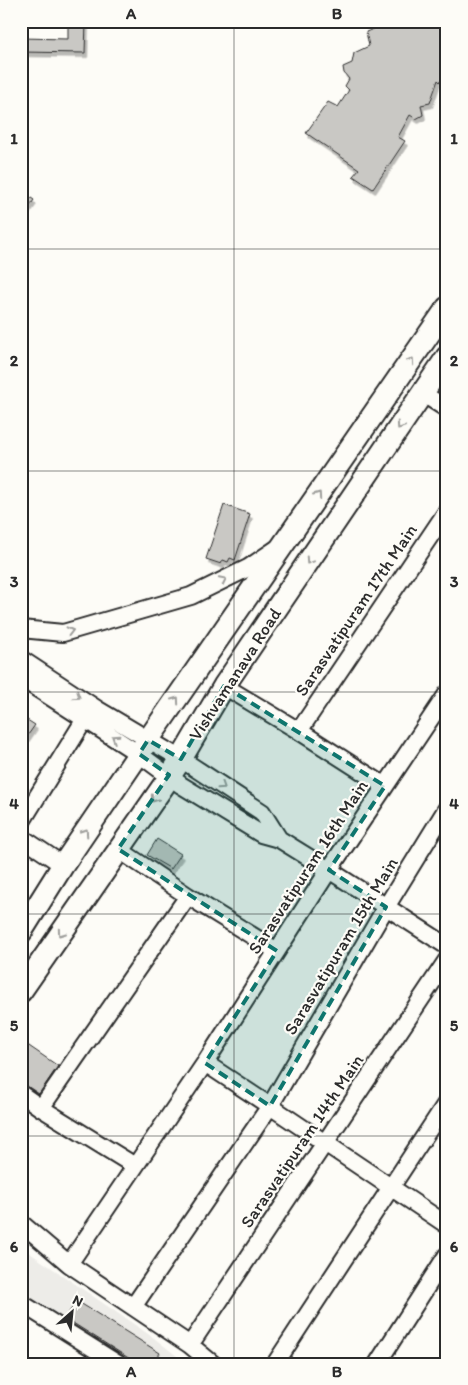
<svg xmlns="http://www.w3.org/2000/svg" width="468" height="1385" viewBox="0 0 468 1385" font-family="Itim,sans-serif">
<style>
.built{fill:#edece8}
.building{fill:#c9c8c4;stroke:#2b2b2b;filter:url(#shadow)}
.lines{fill:none;stroke-linecap:round;stroke-linejoin:round}
.minor-casing{stroke:#2b2b2b;stroke-width:20}
.major-casing{stroke:#2b2b2b;stroke-width:25}
.minor{stroke:#fdfcf7;stroke-width:16}
.major{stroke:#fdfcf7;stroke-width:21}
.oneway{stroke:#9e9e9b}
.marked{fill:#0f766e;fill-opacity:0.2;stroke:#0f766e;stroke-width:4;stroke-dasharray:10 6;stroke-linejoin:round}
.grid{fill:none;stroke:#2b2b2b;stroke-width:1;stroke-opacity:0.55}
.labels{text-anchor:middle;dominant-baseline:central;stroke-width:4.5;stroke-linejoin:round;paint-order:stroke}
.street-label{font-size:18px;fill:#2b2b2b;stroke:#fdfcf7}
.neatline{fill:none;stroke:#2b2b2b;stroke-width:2}
.grid-label{font-size:16px;text-anchor:middle;font-weight:bold;fill:#2b2b2b}
</style>
<defs>
<filter id="shadow"><feDropShadow dx="2.5" dy="4.5" stdDeviation="0" flood-color="#0004"/></filter>
</defs>
<rect width="100%" height="100%" fill="#fdfcf7"/>
<filter id="ink" filterUnits="userSpaceOnUse"><feTurbulence type="fractalNoise" baseFrequency=".02" numOctaves="2"/><feDisplacementMap in="SourceGraphic" scale="10" xChannelSelector="R" yChannelSelector="G"/><feConvolveMatrix kernelMatrix="1 2 1 2 8 2 1 2 1" color-interpolation-filters="sRGB"/></filter>
<g filter="url(#ink)">
<path class="built" d="M 21,1247 L 154,1338 L 187,1364 L 127,1364 L 21,1297 Z"/>
<path class="building" d="M 68,21 L 86,21 L 85,53 L 21,52 L 21,38 L 68,39 Z
M 375,21 L 412,21 L 420,27 L 423,21 L 439,21 L 440,25 L 447,25 L 447,71 L 440,82 L 438,80 L 430,103 L 421,105 L 423,115 L 416,119 L 410,115 L 398,137 L 405,141 L 373,189 L 353,176 L 359,169 L 306,133 L 328,102 L 338,107 L 349,90 L 345,86 L 349,79 L 344,73 L 343,67 L 352,63 L 354,53 L 369,46 L 366,32 L 375,28 Z
M 21,191 L 34,200 L 21,218 Z
M 224,505 L 250,514 L 235,560 L 230,558 L 228,562 L 223,560 L 221,564 L 206,559 Z
M 21,716 L 35,725 L 21,745 Z
M 157,839 L 181,854 L 171,869 L 147,855 Z
M 26,1044 L 58,1066 L 39,1094 L 21,1082 L 21,1051 Z
M 77,1301 L 160,1353 L 153,1364 L 138,1364 L 65,1318 Z"/>
<g class="lines">
<defs>
<path id="minor" d="M 422,393 L 447,409
M 21,629 L 63,633 L 191,596 L 248,568 L 276,549
M 21,659 L 97,709 L 181,759 L 262,812 L 279,839
M 21,678 L 139,754 L 181,785 L 261,834 L 279,839 L 329,870 L 447,946
M 224,686 L 299,731 L 385,786
M 299,731 L 447,511
M 21,823 L 85,719
M 21,837 L 63,865
M 118,849 L 188,896 L 277,951
M 205,1063 L 270,1106 L 447,1225
M 21,1094 L 41,1108 L 135,1166
M 41,1108 L 188,896
M 21,1223 L 69,1264 L 190,1345 L 213,1364
M 69,1264 L 205,1063 L 329,870 L 447,694
M 21,1303 L 118,1364
M 133,1307 L 270,1106 L 386,907 L 447,808
M 190,1345 L 447,960
M 275,1364 L 447,1102
M 377,1364 L 447,1255"/>
<path id="major" d="M 21,932 L 63,865 L 148,740 L 447,308
M 21,991 L 164,785 L 181,759 L 224,686 L 447,357"/>
</defs>
<use href="#minor" class="minor-casing"/>
<use href="#major" class="major-casing"/>
<use href="#minor" class="minor"/>
<use href="#major" class="major"/>
</g>
<defs><path id="oneway-chevron" d="M-2-3.5L2.5 0L-2 3.5" fill="none" stroke-width="1.6" stroke-linecap="round" stroke-linejoin="round" transform="scale(1.25)"/></defs>
<g class="oneway">
<use href="#oneway-chevron" transform="translate(411 361) rotate(-55)"/>
<use href="#oneway-chevron" transform="translate(400 426) rotate(124)"/>
<use href="#oneway-chevron" transform="translate(318 495) rotate(-55)"/>
<use href="#oneway-chevron" transform="translate(309 561) rotate(124)"/>
<use href="#oneway-chevron" transform="translate(223 580) rotate(-26)"/>
<use href="#oneway-chevron" transform="translate(70 631) rotate(-14)"/>
<use href="#oneway-chevron" transform="translate(77 696) rotate(33)"/>
<use href="#oneway-chevron" transform="translate(176 700) rotate(-55)"/>
<use href="#oneway-chevron" transform="translate(115 738) rotate(-147)"/>
<use href="#oneway-chevron" transform="translate(222 786) rotate(33)"/>
<use href="#oneway-chevron" transform="translate(154 799) rotate(125)"/>
<use href="#oneway-chevron" transform="translate(85 832) rotate(-56)"/>
<use href="#oneway-chevron" transform="translate(61 933) rotate(125)"/>
</g>
</g>
<path class="marked" d="M 224,686 L 385,786 L 329,870 L 386,907 L 270,1106 L 205,1063 L 277,951 L 118,849 L 169,775 L 139,754 L 148,740 L 181,759 Z"/>
<path class="grid" d="M 234,21 L 234,1364M 21,249 L 447,249M 21,471 L 447,471M 21,692 L 447,692M 21,914 L 447,914M 21,1136 L 447,1136"/>
<g class="labels">
<g class="street-label">
<text transform="translate(356 610) rotate(-56)">Sarasvatipuram 17th Main</text>
<text transform="translate(235 674) rotate(-57)">Vishvamanava Road</text>
<text transform="translate(308 867) rotate(-57)">Sarasvatipuram 16th Main</text>
<text transform="translate(341 946) rotate(-59)">Sarasvatipuram 15th Main</text>
<text transform="translate(302 1141) rotate(-56)">Sarasvatipuram 14th Main</text>
</g>
</g>
<rect width="468" height="1385" fill="none" stroke="#fdfcf7" stroke-width="55"/>
<g transform="translate(72 1312) rotate(27)" stroke="#fdfcf7" stroke-width="4" paint-order="stroke">
<path d="M0-4L9 19L0 12L-9 19Z" fill="#2b2b2b"/>
<text y="-8" font-size="14" font-weight="bold" text-anchor="middle" fill="#2b2b2b">N</text>
</g>
<rect x="28" y="28" width="412" height="1330" class="neatline"/>
<g class="grid-label">
<text x="131" y="19">A</text>
<text x="337" y="19">B</text>
<text x="14" y="144">1</text>
<text x="454" y="144">1</text>
<text x="14" y="366">2</text>
<text x="454" y="366">2</text>
<text x="14" y="587">3</text>
<text x="454" y="587">3</text>
<text x="14" y="809">4</text>
<text x="454" y="809">4</text>
<text x="14" y="1031">5</text>
<text x="454" y="1031">5</text>
<text x="14" y="1252">6</text>
<text x="454" y="1252">6</text>
<text x="131" y="1377">A</text>
<text x="337" y="1377">B</text>
</g>
</svg>
